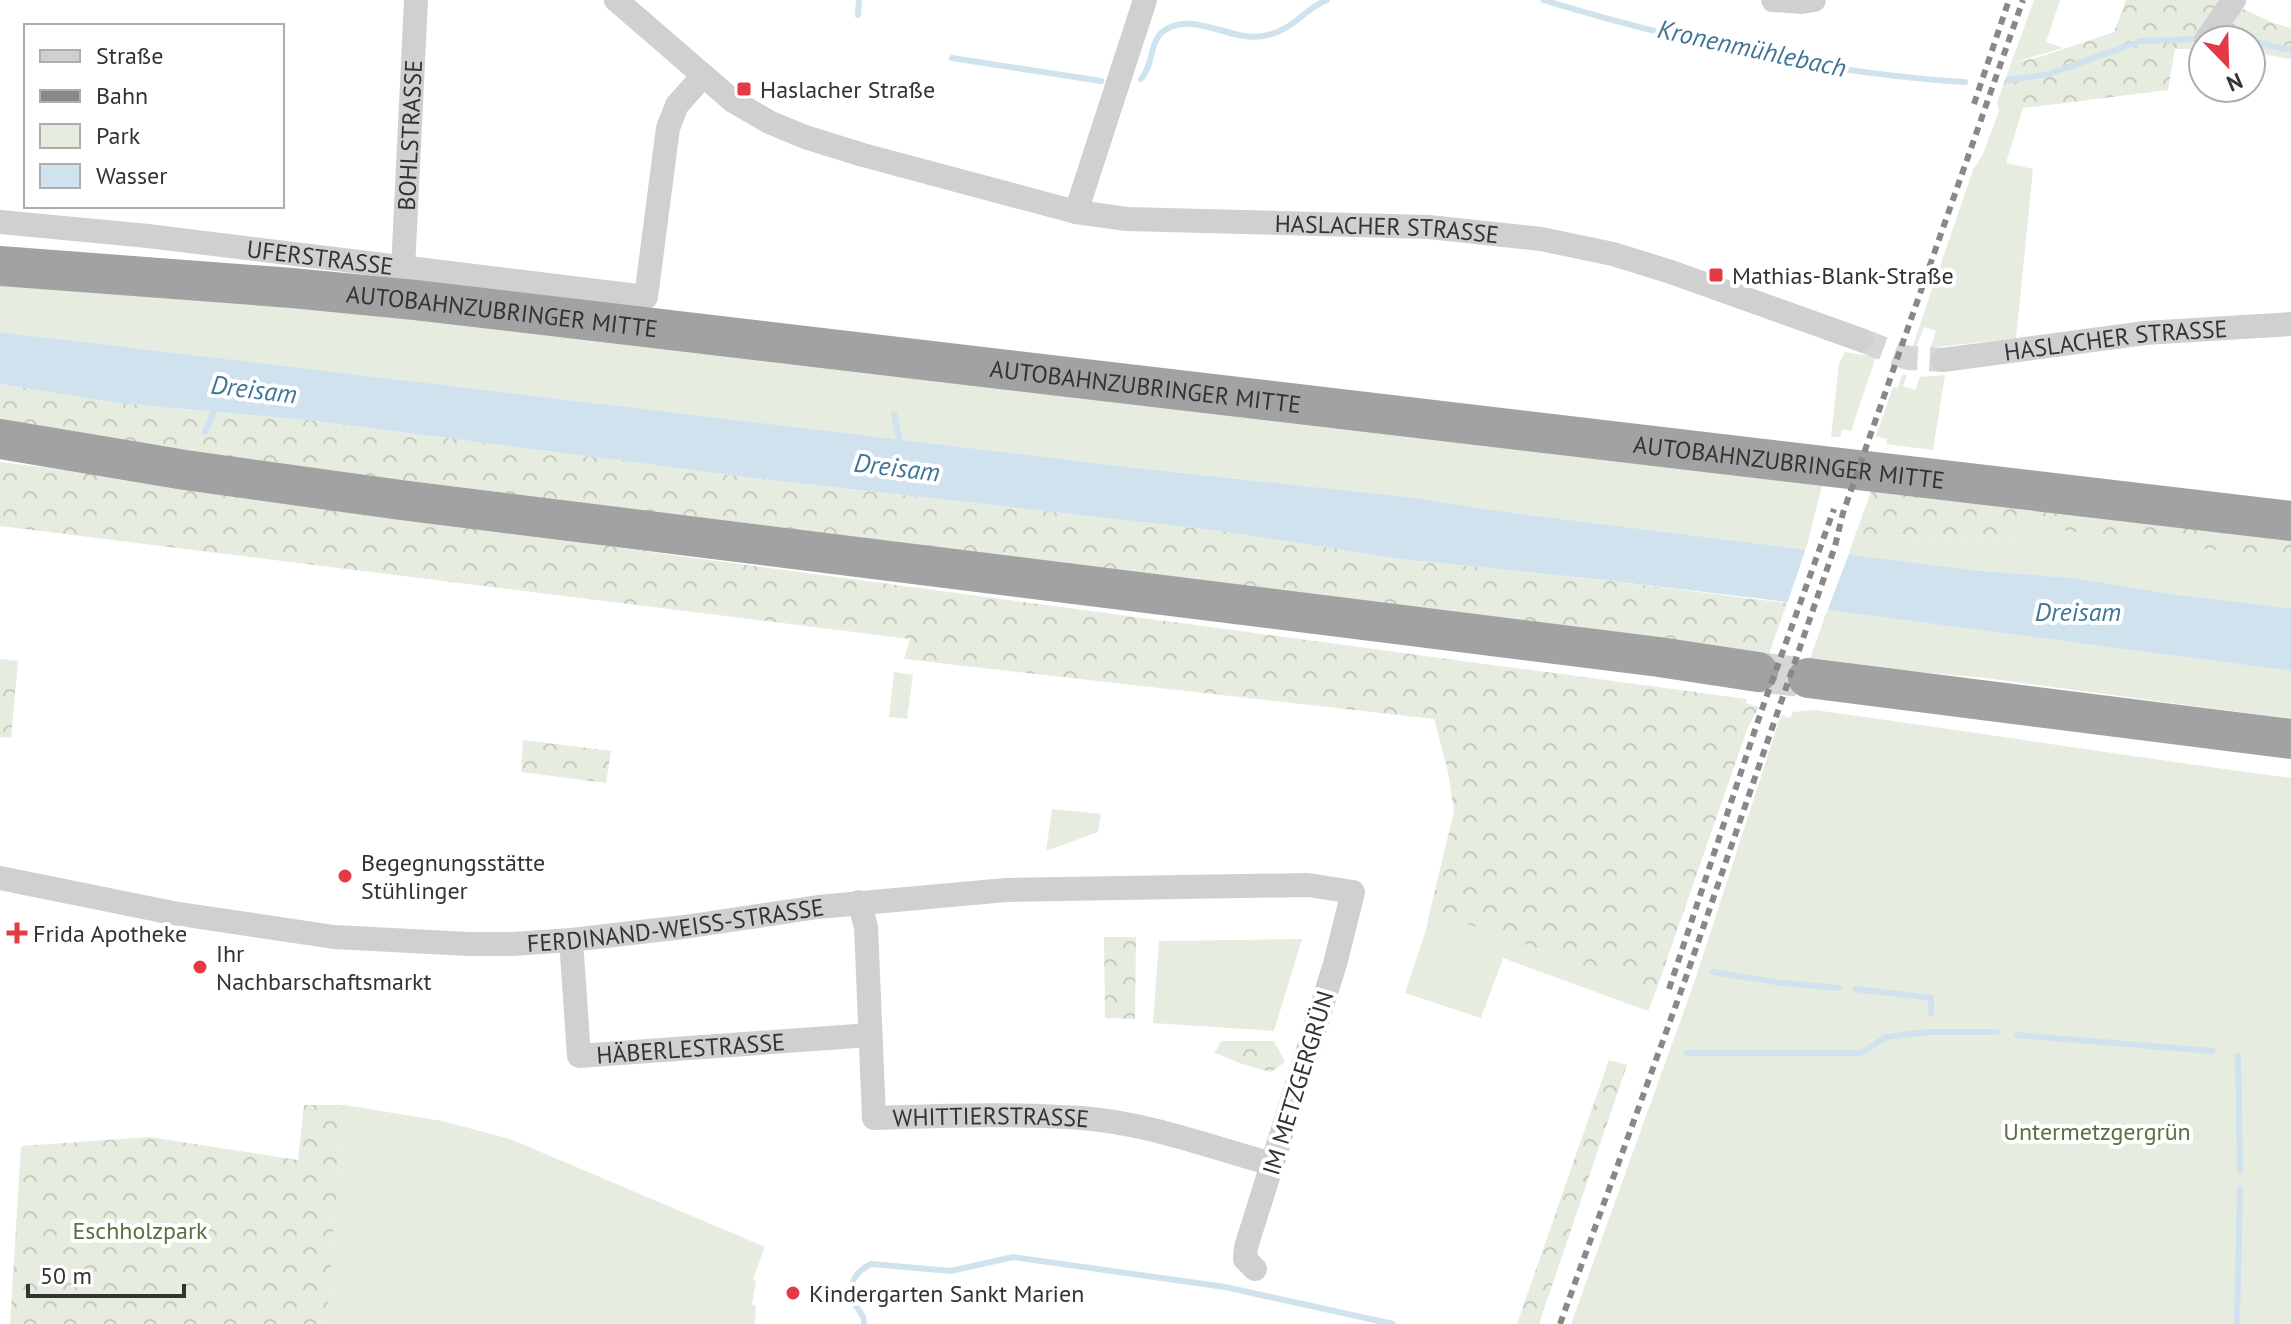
<svg xmlns="http://www.w3.org/2000/svg" width="2291" height="1324" viewBox="0 0 2291 1324" font-family="'PT Sans',sans-serif">
<style>
.green{fill:#e6ecdf}
.forest{fill:url(#forest-crowns)}
.water{fill:#cfe2ee}
.pier{fill:#fff}
.lines{fill:none;stroke-linecap:round;stroke-linejoin:round}
.stream{stroke:#cfe2ee;stroke-width:6}
.minor-tunnel{stroke:#d6d6d6;stroke-width:24;stroke-dasharray:24 12;stroke-linecap:butt}
.trunk-tunnel{stroke:#d6d6d6;stroke-width:40;stroke-dasharray:40 20;stroke-linecap:butt}
.minor{stroke:#d0d0d0;stroke-width:24}
.trunk{stroke:#a2a2a2;stroke-width:40}
.rail{stroke:#888;stroke-width:6;stroke-dasharray:8 6;stroke-linecap:butt}
.poi-dot{fill:#e63946;stroke:#fff;stroke-width:3}
.labels{text-anchor:middle;dominant-baseline:central;stroke-width:8;stroke-linejoin:round;paint-order:stroke}
.poi-label{font-size:24px;fill:#333;stroke:#fff;text-anchor:start}
.street-label{font-size:24px;fill:#333;stroke:#fff}
.park-label{font-size:24px;fill:#56703f;stroke:#fff}
.water-label{font-size:26px;font-style:italic;fill:#3f7597;stroke:#fff}
</style>
<defs>
<pattern id="forest-crowns" width="20" height="18" patternUnits="userSpaceOnUse" patternTransform="scale(2)"><rect width="20" height="18" fill="#e6ecdf"/><path d="M2 6a3 3 0 1 1 6 0M12 15a3 3 0 1 1 6 0" fill="none" stroke="#c6cbc0"/></pattern>
</defs>
<rect width="100%" height="100%" fill="#fff"/>
<path class="green" d="M 2034,0 L 2060,0 L 2046,42 L 2063,48 L 2011,63 Z
M 2023,108 L 2006,163 L 2033,169 L 2016,338 L 1930,348 L 1936,331 L 1924,327 L 1916,348 L 1912,348 L 1973,170 L 1983,154 L 1999,111 Z
M 0,281 L 228,295 L 1823,482 L 1806,549 L 1778,546 L 1499,511 L 1408,497 L 1146,469 L 0,332 Z
M 1845,352 L 1876,357 L 1851,431 L 1842,429 L 1840,437 L 1831,437 L 1839,363 Z
M 1903,374 L 1907,375 L 1903,386 L 1915,390 L 1920,377 L 1945,375 L 1933,450 L 1886,444 L 1887,439 L 1876,436 L 1893,387 L 1897,388 Z
M 2023,525 L 2291,560 L 2291,608 L 2179,595 L 2074,578 L 1972,570 L 1848,555 L 1856,533 L 2018,543 Z
M 1827,610 L 2291,671 L 2291,719 L 1986,678 L 1809,662 Z
M 894,672 L 913,675 L 907,719 L 889,717 Z
M 1815,710 C 1974,732 2132,757 2291,778 L 2291,1324 L 1571,1324 L 1694,983 L 1781,715 L 1790,718 L 1793,712 Z
M 1052,809 L 1101,814 L 1098,832 L 1046,851 Z
M 1430,911 L 1656,991 L 1648,1011 L 1503,958 L 1481,1018 L 1405,993 L 1426,930 Z
M 1302,939 L 1274,1031 L 1153,1023 L 1159,941 Z
M 344,1105 L 442,1121 L 510,1139 L 765,1247 L 753,1279 L 756,1281 L 752,1304 L 756,1306 L 755,1324 L 326,1324 Z"/>
<path class="forest" d="M 2126,0 L 2224,0 L 2273,23 L 2291,28 L 2291,59 L 2251,52 L 2251,40 L 2203,40 L 2203,49 L 2175,49 L 2168,90 L 1999,111 L 1997,103 L 2011,63 L 2040,57 L 2114,32 Z
M 0,384 L 117,403 L 307,420 L 770,480 L 1213,530 L 1400,559 L 1586,578 L 1787,603 L 1769,654 L 1538,628 L 622,515 L 0,424 Z
M 0,462 L 247,492 L 259,495 L 613,547 L 1747,699 L 1746,703 L 1759,707 L 1748,727 L 1656,991 L 1430,911 L 1454,811 L 1448,772 L 1434,719 L 904,659 L 910,639 L 0,526 Z
M 1872,489 L 2291,537 L 2291,560 L 2023,525 L 2019,543 L 1856,533 Z
M 0,659 L 18,661 L 11,738 L 0,737 Z
M 523,740 L 611,751 L 606,783 L 521,772 Z
M 1104,937 L 1136,937 L 1135,1019 L 1105,1018 Z
M 1221,1041 L 1274,1041 L 1285,1062 L 1271,1072 L 1245,1065 L 1215,1053 Z
M 1609,1060 L 1627,1065 L 1539,1324 L 1517,1324 Z
M 304,1105 L 344,1105 L 326,1324 L 10,1324 L 21,1146 L 150,1137 L 298,1160 Z"/>
<path class="water" d="M 0,332 L 1146,469 L 1408,497 L 1499,511 L 1778,546 L 1972,570 L 2074,578 L 2179,595 L 2291,608 L 2291,671 L 1827,610 L 1772,600 L 1586,578 L 1400,559 L 1213,530 L 770,480 L 307,420 L 117,403 L 0,384 Z"/>
<path class="pier" d="M 1807,545 L 1850,551 L 1826,614 L 1786,607 Z"/>
<g class="lines">
<path class="stream" d="M 1543,0 C 1678,41 1823,73 1965,82
M 858,15 L 859,0
M 2214,39 L 2235,40
M 2251,41 L 2291,50
M 952,58 L 1101,81
M 1141,79 C 1154,65 1149,40 1165,30 C 1195,11 1231,42 1263,36 C 1294,31 1302,10 1327,0
M 2009,80 L 2049,74 L 2141,41 L 2199,39
M 894,414 L 901,446
M 205,432 L 216,406
M 1713,972 L 1782,983 L 1839,988
M 1856,989 L 1931,998 L 1931,1013
M 2017,1035 L 2212,1051
M 1687,1053 L 1861,1053 L 1886,1037 L 1929,1032 L 1997,1032
M 2238,1056 L 2240,1170
M 2237,1322 L 2240,1189
M 864,1324 C 864,1315 861,1314 856,1306 C 846,1287 853,1273 871,1264 L 951,1271 L 1013,1257 L 1225,1287 L 1393,1324"/>
<path class="minor-tunnel" d="M 1861,340 L 1908,358 L 1943,360"/>
<path class="trunk-tunnel" d="M 1758,672 L 1808,678"/>
<g class="minor">
<path id="s1" d="M 616,0 L 733,101 L 769,122 L 805,137 L 863,155 L 1076,212 L 1127,219 L 1429,227 L 1541,239 L 1613,254 L 1671,272 L 1861,340"/>
<path d="M 1773,0 L 1802,2 L 1814,0"/>
<path d="M 2206,40 L 2234,0"/>
<path d="M 1076,212 L 1145,0"/>
<path id="s2" d="M 0,222 L 148,236 L 646,297 L 668,128 L 677,105 L 703,76"/>
<path id="s3" d="M 403,269 L 416,0"/>
<path id="s4" d="M 1943,360 L 2145,333 L 2291,324"/>
<path id="s5" d="M 0,878 L 173,913 L 334,937 L 469,944 L 513,944 L 571,940 L 684,927 L 818,907 L 1006,890 L 1308,885 L 1353,892 L 1335,964 L 1246,1247 L 1245,1259 L 1255,1269"/>
<path id="s6" d="M 859,902 L 866,927 L 874,1118 C 943,1116 1013,1113 1082,1118 C 1147,1123 1210,1147 1272,1164"/>
<path id="s7" d="M 571,940 L 579,1056 L 870,1035"/>
</g>
<g class="trunk">
<path id="s8" d="M 0,266 L 292,288 L 415,300 L 2291,521"/>
<path d="M 0,439 L 185,470 L 401,500 L 1659,657 L 1758,672"/>
<path d="M 1808,678 L 2291,739"/>
</g>
<path class="rail" d="M 1974,104 L 2009,0
M 1669,989 L 1761,712 L 1834,509
M 1560,1324 L 1685,980 L 1835,546 L 1843,513 L 2023,0"/>
</g>
<g class="poi-dot">
<rect x="736" y="81" width="16" height="16" rx="4"/>
<rect x="1708" y="267" width="16" height="16" rx="4"/>
<circle cx="345" cy="876" r="8"/>
<path d="M13 921h8v8h8v8h-8v8h-8v-8h-8v-8h8z"/>
<circle cx="200" cy="967" r="8"/>
<circle cx="793" cy="1293" r="8"/>
</g>
<g class="labels">
<g class="poi-label">
<text x="760" y="89">Haslacher Straße</text>
<text x="1732" y="275">Mathias-Blank-Straße</text>
<text x="361" y="862">Begegnungsstätte<tspan x="361" dy="28">Stühlinger</tspan></text>
<text x="33" y="933">Frida Apotheke</text>
<text x="216" y="953">Ihr<tspan x="216" dy="28">Nachbarschaftsmarkt</tspan></text>
<text x="809" y="1293">Kindergarten Sankt Marien</text>
</g>
<g class="street-label">
<text stroke="none"><textPath href="#s3" startOffset="134">BOHLSTRASSE</textPath></text>
<text stroke="none"><textPath href="#s1" startOffset="828">HASLACHER STRASSE</textPath></text>
<text stroke="none"><textPath href="#s2" startOffset="322">UFERSTRASSE</textPath></text>
<text stroke="none"><textPath href="#s8" startOffset="504">AUTOBAHNZUBRINGER MITTE</textPath></text>
<text stroke="none"><textPath href="#s4" startOffset="174">HASLACHER STRASSE</textPath></text>
<text stroke="none"><textPath href="#s8" startOffset="1152">AUTOBAHNZUBRINGER MITTE</textPath></text>
<text stroke="none"><textPath href="#s8" startOffset="1800">AUTOBAHNZUBRINGER MITTE</textPath></text>
<text stroke="none"><textPath href="#s5" startOffset="682">FERDINAND-WEISS-STRASSE</textPath></text>
<text stroke="none"><textPath href="#s7" startOffset="228">HÄBERLESTRASSE</textPath></text>
<text transform="translate(1298 1083) rotate(-73)">IM METZGERGRÜN</text>
<text stroke="none"><textPath href="#s6" startOffset="334">WHITTIERSTRASSE</textPath></text>
</g>
<g class="park-label">
<text x="2097" y="1131">Untermetzgergrün</text>
<text x="140" y="1230">Eschholzpark</text>
</g>
<g class="water-label">
<text transform="translate(1752 48) rotate(12)">Kronenmühlebach</text>
<text transform="translate(254 389) rotate(7)">Dreisam</text>
<text transform="translate(897 467) rotate(7)">Dreisam</text>
<text x="2078" y="611">Dreisam</text>
</g>
</g>
<rect x="24" y="24" width="260" height="184" fill="#ffffff" stroke="#adadad" stroke-width="2"/>
<rect x="40" y="50" width="40" height="12" fill="#d0d0d0" stroke="#adadad" stroke-width="2"/>
<text x="96" y="64" font-size="24" fill="#333333">Straße</text>
<rect x="40" y="90" width="40" height="12" fill="#888888" stroke="#adadad" stroke-width="2"/>
<text x="96" y="104" font-size="24" fill="#333333">Bahn</text>
<rect x="40" y="124" width="40" height="24" fill="#e6ecdf" stroke="#adadad" stroke-width="2"/>
<text x="96" y="144" font-size="24" fill="#333333">Park</text>
<rect x="40" y="164" width="40" height="24" fill="#cfe2ee" stroke="#adadad" stroke-width="2"/>
<text x="96" y="184" font-size="24" fill="#333333">Wasser</text>
<g transform="translate(2227 64) rotate(157)"><circle r="38" fill="#ffffff" stroke="#adadad" stroke-width="2"/>
<path d="M0-6L14 30L0 20L-14 30Z" fill="#e63946"/>
<text y="-12" font-size="22" font-weight="bold" text-anchor="middle" fill="#333333">N</text>
</g>
<path d="M28 1284v12h156v-12" fill="none" stroke="#333333" stroke-width="4"/>
<text x="40" y="1284" font-size="24" fill="#333333" stroke="#ffffff" stroke-width="6" paint-order="stroke">50 m</text>
</svg>
